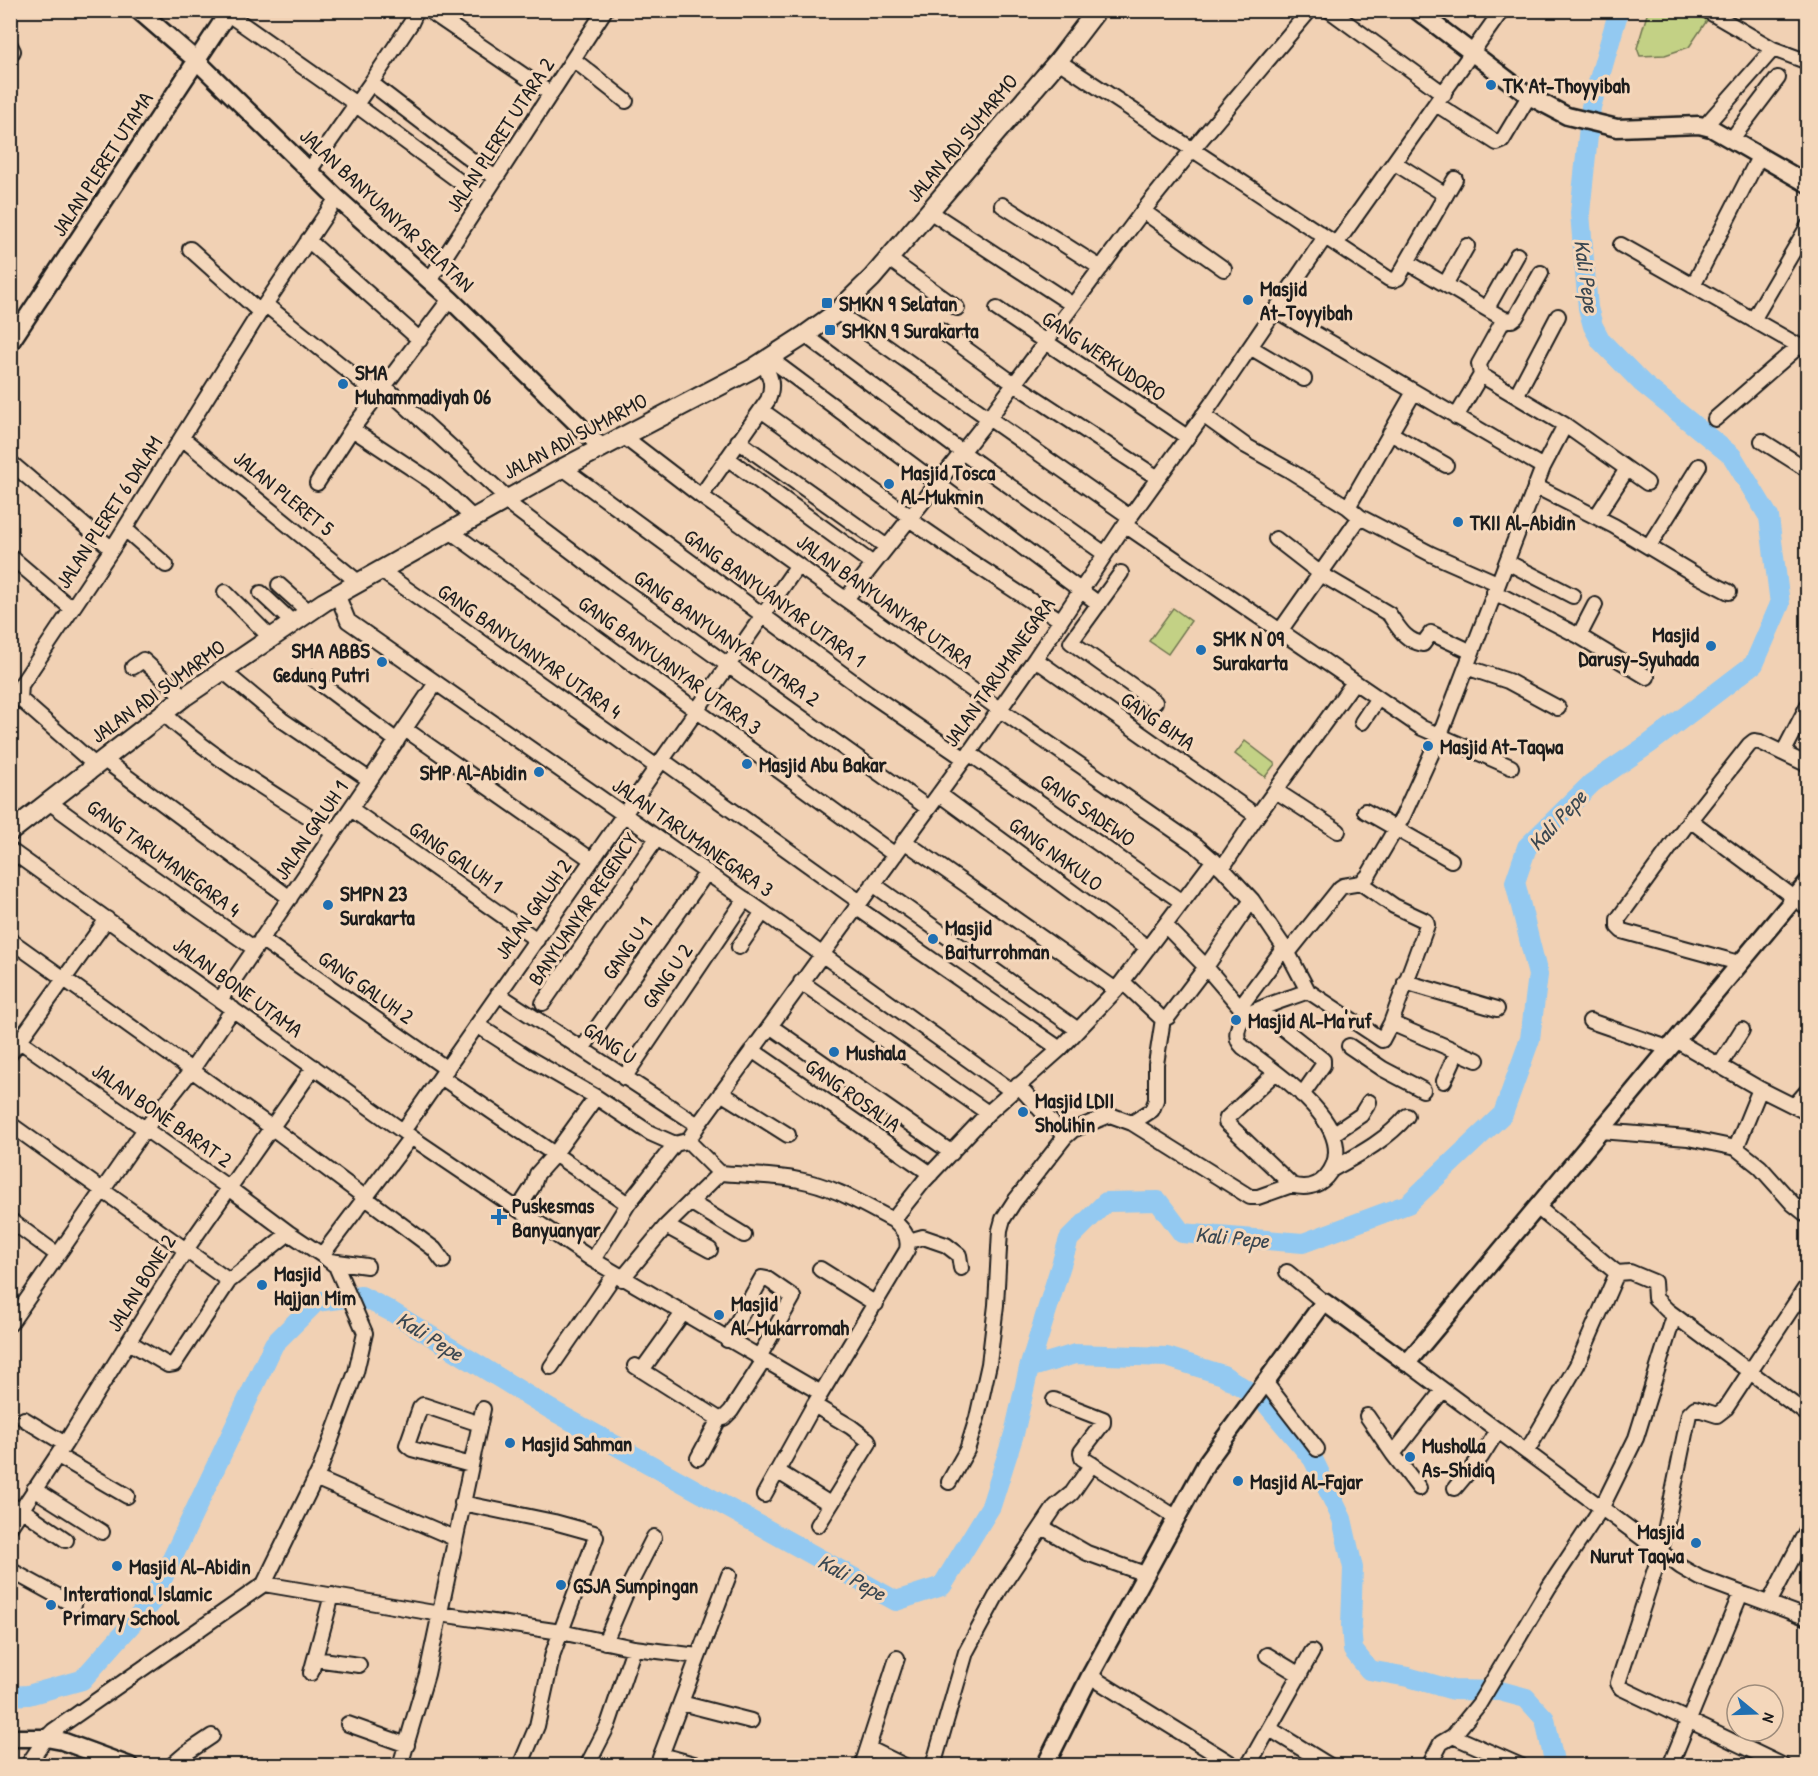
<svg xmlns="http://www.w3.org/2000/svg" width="1818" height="1776" viewBox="0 0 1818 1776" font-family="'Patrick Hand',sans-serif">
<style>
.green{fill:#c3d185;stroke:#707650;stroke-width:1.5}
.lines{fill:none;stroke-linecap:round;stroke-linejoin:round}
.river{stroke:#93c9f1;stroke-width:20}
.minor-casing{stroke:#1c1c1c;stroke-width:18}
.tertiary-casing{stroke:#1c1c1c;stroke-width:21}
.secondary-casing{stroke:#1c1c1c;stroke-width:22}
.minor{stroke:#f4d7bb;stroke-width:14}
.tertiary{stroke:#f4d7bb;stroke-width:16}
.secondary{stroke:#f4d7bb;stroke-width:18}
.poi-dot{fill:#1f6fb2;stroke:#f4d7bb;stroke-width:2}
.labels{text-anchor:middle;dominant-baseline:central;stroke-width:6;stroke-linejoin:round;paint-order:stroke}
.poi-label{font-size:21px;font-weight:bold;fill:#1c1c1c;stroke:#f4d7bb;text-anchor:start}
.street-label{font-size:21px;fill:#1c1c1c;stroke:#f4d7bb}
.water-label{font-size:22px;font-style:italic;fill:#3a4751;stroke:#f4d7bb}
</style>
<rect width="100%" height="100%" fill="#f1d1b4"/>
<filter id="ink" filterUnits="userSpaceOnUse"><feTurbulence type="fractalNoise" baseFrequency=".0167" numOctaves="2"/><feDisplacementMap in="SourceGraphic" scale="12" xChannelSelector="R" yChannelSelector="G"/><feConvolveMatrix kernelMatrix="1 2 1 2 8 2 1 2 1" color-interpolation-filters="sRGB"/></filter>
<g filter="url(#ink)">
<path class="green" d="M 1648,11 L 1695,11 L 1708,19 L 1689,47 L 1665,55 L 1640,56 L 1637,48 Z
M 1173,608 L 1191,621 L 1168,654 L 1149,641 Z
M 1245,741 L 1275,764 L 1265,777 L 1235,754 Z"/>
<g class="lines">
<path class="river" d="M 1029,1368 L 1075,1354 L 1167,1357 L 1223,1375 L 1264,1401 L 1313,1459 L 1342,1519 L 1353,1568 L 1351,1625 L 1353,1650 L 1369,1670 L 1408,1677 L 1453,1690 L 1500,1691 L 1526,1698 L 1545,1719 L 1555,1766
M 10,1696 L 28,1695 L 82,1680 L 152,1601 L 274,1344 L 316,1302 L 361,1296 L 392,1312 L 550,1409 L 896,1601 L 942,1586 L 991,1506 L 1014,1434 L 1029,1368 L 1069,1239 L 1106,1202 L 1158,1201 L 1182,1233 L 1303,1243 L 1408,1204 L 1503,1114 L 1530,1039 L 1538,975 L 1515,882 L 1527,847 L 1592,783 L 1649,744 L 1754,664 L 1780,604 L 1769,517 L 1732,456 L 1642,383 L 1601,341 L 1593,326 L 1588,308 L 1580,213 L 1591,107 L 1619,10"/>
<defs>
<path id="minor" d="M 428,10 L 551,94
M 1329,10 L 1444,94
M 1706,10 L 1773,49
M 228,14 L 356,104
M 10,45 L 13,51 L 10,56
M 574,60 L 626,101
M 1058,61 L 1389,279 L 1393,280 L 1398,278 L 1407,262 L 1504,319 L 1479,364 L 1481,375 L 1565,425 L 1647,483
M 371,83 L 495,178
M 1436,104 L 1497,143 L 1502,141 L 1529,96
M 363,110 L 482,198
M 1705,126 L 1773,49 L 1808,62
M 1731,140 L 1778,78
M 1395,163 L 1446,195
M 309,171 L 371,83 L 411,23 L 417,10
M 1002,205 L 1101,268
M 929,211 L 1073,305
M 1143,211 L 1224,269
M 308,240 L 420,340
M 1336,244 L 1502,10
M 1621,245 L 1808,351
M 190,249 L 260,312
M 889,259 L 957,308
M 1407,262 L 1455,179
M 429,281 L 605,10
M 1446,283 L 1467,246
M 1693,286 L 1759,157
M 266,305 L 378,395
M 1487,308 L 1517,255
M 997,309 L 1187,437
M 1275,310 L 1543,467 L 1440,735 L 1403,816 L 1368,876 L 1361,883 L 1343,886 L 1340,888 L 1288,953
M 837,312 L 1130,517
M 1504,319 L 1512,320 L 1516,317 L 1541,273
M 1753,320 L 1808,226
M 941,331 L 1013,383 L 1158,478
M 805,335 L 962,452 L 1105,554
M 1250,347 L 1304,379
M 769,358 L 1099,604
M 385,387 L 507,498
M 1516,396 L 1558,316
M 761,410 L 911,517
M 1203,415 L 1246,446 L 1289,470 L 1348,507 L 1360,517 L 1431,554 L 1497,583
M 1456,417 L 1481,375
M 1715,419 L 1799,346
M 352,429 L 431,481 L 451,497 L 473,518
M 1390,433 L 1446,465
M 623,436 L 701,496 L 999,709 L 1197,846 L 1222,868 L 1252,900 L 1288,953 L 1308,991 L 1382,1040 L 1391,1023 L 1427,925 L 1426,921 L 1394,906 L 1361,883
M 182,438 L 358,582
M 738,441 L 887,547
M 1762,441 L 1808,470
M 727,458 L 873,564
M 10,462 L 112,549
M 1543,467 L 1565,425
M 563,468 L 867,692 L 965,759
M 317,483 L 352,429 L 450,299
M 1535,486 L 1614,526 L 1694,574 L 1729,592
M 701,496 L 768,400 C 774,385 771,375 762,363
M 504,500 L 616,585 L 928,808
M 1348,507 L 1414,392
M 1596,517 L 1627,469
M 909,519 L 967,559 L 1060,620
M 1125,525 L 1422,728 L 1511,767
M 125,529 L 166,565
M 450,531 L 895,855
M 1276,539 L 1321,574 L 1389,614 C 1399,628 1405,641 1423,644 L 1431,633 L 1472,652
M 1649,546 L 1699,466
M 10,556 L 71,608
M 1507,562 L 1573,596
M 380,570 L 657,767
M 1121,573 L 1071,642 L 1155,702
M 279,585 L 309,612
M 225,592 L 271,638
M 1494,592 L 1579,636 L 1647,677
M 261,593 L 293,623
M 337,594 L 348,621 L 763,912 L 1012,1091
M 846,599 L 989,418 L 1143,211 L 1192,150 L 1310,10
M 1280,631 L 1360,517
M 1579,636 L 1595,605
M 1035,659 L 1257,816
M 133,667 L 143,660 L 184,697
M 1466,667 L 1508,681 L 1558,708
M 223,671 L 282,720 L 370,780
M 313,678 L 397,741
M 163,713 C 216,761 275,794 334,833
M 1362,722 L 1378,698
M 405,729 L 592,860
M 969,753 L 1182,902
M 1783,753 L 1808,705
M 103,759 L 290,898
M 662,760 L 860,902
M 95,765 L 20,699 L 21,685 L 112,549 L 260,312 L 337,198
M 1276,791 L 1338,831
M 939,794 L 1148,948
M 49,802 L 134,864 L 255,949
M 351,809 L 537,940
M 1365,811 L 1451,860
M 1690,820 L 1808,908
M 904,841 L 1116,990
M 10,850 L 411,1137 L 593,1260 L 821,1393
M 1222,868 L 1257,816 L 1354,682
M 873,884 L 1078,1030
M 856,907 L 1060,1049
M 1165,925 L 1206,967 L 1247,1015
M 261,939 L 447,1069
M 10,940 L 271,1127 L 434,1249 L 443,1261
M 739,947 L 763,912
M 1739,963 L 1622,931 L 1618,927 L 1618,919 L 1690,820 L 1749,745 L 1754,741 L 1760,742 L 1808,765
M 801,982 L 988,1113
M 1123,982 L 1159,1016 L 1163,1019 L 1168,1017 L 1206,967 L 1252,900
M 1405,982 L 1497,1009
M 498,994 L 698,1125
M 220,1000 L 436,683
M 543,1003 L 657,838
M 1240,1007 L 1284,948
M 1260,1010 L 1323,1060 L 1323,1065 L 1302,1095
M 1590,1021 L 1668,1048
M 1391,1023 L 1477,1060
M 477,1025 L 525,1056 L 596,1097 L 650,1133 L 675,1144 L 683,1142
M 770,1026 L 952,1153
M 10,1034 L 229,1188 L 289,1233
M 1675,1040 L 1760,1089 L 1808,1113
M 1349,1046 L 1383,1069 L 1423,1090
M 582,1049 L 707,872
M 752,1050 L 931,1174
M 10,1054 L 107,919
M 1720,1065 L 1742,1030
M 1275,1073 L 1227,1118 L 1226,1122 L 1292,1185 C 1304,1189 1317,1187 1326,1177 C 1367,1130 1273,1071 1243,1047 C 1233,1038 1237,1021 1249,1014 C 1264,1005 1291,998 1308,991
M 441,1077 L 628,1204 L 675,1144
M 624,1078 L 745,899
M 1444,1081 L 1457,1052
M 1018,1085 L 1065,1137
M 721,1093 L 788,1135
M 1794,1106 L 1808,1090
M 1132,1123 L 1152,1110 L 1156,1100 L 1156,1064 L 1163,1019
M 10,1124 L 229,1281 L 289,1233 L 322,1255 L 411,1137
M 403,1131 L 798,565
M 1600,1131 L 1688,1138 L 1736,1148 L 1760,1167 L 1793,1204 L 1808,1216
M 1333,1134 L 1361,1115 L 1369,1102
M 1736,1148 L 1760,1089
M 1331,1170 C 1358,1155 1387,1140 1407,1116
M 720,1173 C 746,1175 774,1175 799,1180 C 833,1186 862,1204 893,1220
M 690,1202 L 744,1235
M 1537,1207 L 1617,1273 L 1630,1272 L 1654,1282 L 1655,1298 L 1667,1310 L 1808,1415
M 518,1209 L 533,1186 L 537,1174 L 554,1155 L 596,1097
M 10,1220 L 58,1255
M 666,1226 L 710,1250
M 909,1241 L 923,1237 L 946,1245 L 959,1255 L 961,1268
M 593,1260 L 628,1204
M 330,1261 L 367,1266
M 820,1269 L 876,1304
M 1287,1272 L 1324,1302
M 622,1279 L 666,1226 L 720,1173 L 688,1141 L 698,1125 L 969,753 L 1035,659 L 1130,517 L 1212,403 L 1325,237
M 10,1324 L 145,1129 L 191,1071 L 233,1009
M 727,1340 L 762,1278 L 767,1279 L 793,1297 L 759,1357
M 129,1342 L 168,1365 L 174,1364 L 229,1281
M 1407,1363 L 1681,1567 L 1700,1578 L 1808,1618
M 635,1366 L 719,1419 L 724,1418 L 731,1411 L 764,1360
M 551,1367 L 615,1274
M 642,1370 L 683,1313
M 1265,1382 L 1317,1449
M 1054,1400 L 1103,1419 L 1103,1423 L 1081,1452 L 1082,1458 L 1177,1518
M 814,1405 L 851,1427 L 868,1440 L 869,1443 L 818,1525
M 1367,1416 L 1393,1454
M 24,1419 L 65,1444
M 1527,1451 L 1577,1365 L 1617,1273
M 58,1456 L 127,1496
M 698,1458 L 719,1419
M 471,1465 L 412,1449 L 407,1445 L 420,1408 L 423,1405 L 480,1424
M 777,1471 L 830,1504
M 315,1478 L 454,1538
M 949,1482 L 967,1450 L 977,1418 L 989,1364 L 996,1305 L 1000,1230 L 1003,1219 L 1014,1202 L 1065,1137 L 1073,1130 L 1110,1115 L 1132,1123 L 1250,1197 L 1258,1197 L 1292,1185
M 1419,1488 L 1393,1454 L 1443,1390
M 1455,1488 L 1481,1457 L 1498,1430
M 34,1489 L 102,1532
M 764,1495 L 814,1405 L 907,1250 C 910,1235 902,1229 893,1220 L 924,1181 L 988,1113 L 1060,1049 L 1116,990 L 1214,860
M 462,1503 L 554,1522 L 594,1533 L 596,1537 L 553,1653 L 537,1726 L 520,1766
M 10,1506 L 21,1509 L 66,1540
M 10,1527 L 65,1444 L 185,1251 L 314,1067
M 1042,1527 L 1087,1553 L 1145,1574
M 10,1570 L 74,1605
M 264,1584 L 440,1614 L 561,1632 L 634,1648 L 698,1656
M 1769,1603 L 1808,1528
M 605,1642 L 629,1586 L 654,1537
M 1267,1655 L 1300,1675
M 315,1659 L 359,1665
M 311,1673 L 332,1595
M 1090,1676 L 1235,1766
M 681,1703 L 751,1721
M 348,1724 L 407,1745
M 1270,1729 L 1330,1766
M 1453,1736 L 1521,1766
M 868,1748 L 905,1766
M 661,1755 L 701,1766
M 27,1766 L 46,1738 L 53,1731 L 264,1584 L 320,1469 L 356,1372 L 365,1333 L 336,1266 L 322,1255
M 171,1766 L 185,1754 L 212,1736
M 400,1766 L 427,1674 L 483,1409
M 587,1766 L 608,1725 L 634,1648
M 657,1766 L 729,1575
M 862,1766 L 897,1658
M 933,1766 L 966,1652 L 1000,1589 L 1055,1507 L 1072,1493 L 1092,1464
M 1248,1766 L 1312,1652
M 1429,1766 L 1441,1743 L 1453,1736 L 1479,1704 L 1549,1587 L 1602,1507 L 1636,1438 L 1674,1316
M 1670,1766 L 1741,1593
M 1784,1766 L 1621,1688 L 1618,1683 L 1661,1551 L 1689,1414 L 1695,1408 L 1717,1415 L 1726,1408 L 1808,1284"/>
<path id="tertiary" d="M 138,10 L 197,61 L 337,198 L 450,299 L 601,447
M 1416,10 L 1529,96 L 1567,116 L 1617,128 L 1699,125 L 1711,128 L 1808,184
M 10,343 L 230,10
M 10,1738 L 46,1738 L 62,1741 L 130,1766
M 1045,1766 L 1090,1676 L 1207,1462 L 1324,1302 L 1407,1363 L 1808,882"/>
<path id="secondary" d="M 10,832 L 184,697 L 324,602 L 563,468 L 752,369 L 805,335 L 837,312 L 872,278 L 1058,61 L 1097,10"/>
</defs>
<use href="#minor" class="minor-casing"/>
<use href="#tertiary" class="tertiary-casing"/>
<use href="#secondary" class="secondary-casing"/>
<use href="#minor" class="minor"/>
<use href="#tertiary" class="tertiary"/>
<use href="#secondary" class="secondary"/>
</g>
</g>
<g class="poi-dot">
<circle cx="1491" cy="85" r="6"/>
<circle cx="1248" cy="300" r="6"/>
<rect x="821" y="297" width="12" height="12" rx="3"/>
<rect x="824" y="324" width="12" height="12" rx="3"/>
<circle cx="343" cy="384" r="6"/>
<circle cx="889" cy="484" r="6"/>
<circle cx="1458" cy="522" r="6"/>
<circle cx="1711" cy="646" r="6"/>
<circle cx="1201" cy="650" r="6"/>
<circle cx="382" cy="662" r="6"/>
<circle cx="1428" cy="746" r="6"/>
<circle cx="747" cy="764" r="6"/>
<circle cx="539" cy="772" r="6"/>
<circle cx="328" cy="905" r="6"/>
<circle cx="933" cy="939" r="6"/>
<circle cx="1236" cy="1020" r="6"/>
<circle cx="834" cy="1052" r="6"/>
<circle cx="1023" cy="1112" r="6"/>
<path d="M496 1208h6v6h6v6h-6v6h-6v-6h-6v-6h6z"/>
<circle cx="262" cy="1285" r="6"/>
<circle cx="719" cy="1315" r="6"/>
<circle cx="510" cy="1443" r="6"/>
<circle cx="1410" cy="1457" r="6"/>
<circle cx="1238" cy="1481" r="6"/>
<circle cx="1696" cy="1543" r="6"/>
<circle cx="117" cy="1566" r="6"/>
<circle cx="561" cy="1585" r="6"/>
<circle cx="51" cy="1605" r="6"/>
</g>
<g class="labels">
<g class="poi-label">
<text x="1503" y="85">TK At-Thoyyibah</text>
<text x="1260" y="288">Masjid<tspan x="1260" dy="24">At-Toyyibah</tspan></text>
<text x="839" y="303">SMKN 9 Selatan</text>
<text x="842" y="330">SMKN 9 Surakarta</text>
<text x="355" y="372">SMA<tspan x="355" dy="24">Muhammadiyah 06</tspan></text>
<text x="901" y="472">Masjid Tosca<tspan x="901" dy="24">Al-Mukmin</tspan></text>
<text x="1470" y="522">TKII Al-Abidin</text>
<text x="1699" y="634" text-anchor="end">Masjid<tspan x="1699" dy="24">Darusy-Syuhada</tspan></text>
<text x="1213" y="638">SMK N 09<tspan x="1213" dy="24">Surakarta</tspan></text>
<text x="370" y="650" text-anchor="end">SMA ABBS<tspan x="370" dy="24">Gedung Putri</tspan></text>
<text x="1440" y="746">Masjid At-Taqwa</text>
<text x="759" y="764">Masjid Abu Bakar</text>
<text x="527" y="772" text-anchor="end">SMP Al-Abidin</text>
<text x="340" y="893">SMPN 23<tspan x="340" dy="24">Surakarta</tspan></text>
<text x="945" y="927">Masjid<tspan x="945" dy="24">Baiturrohman</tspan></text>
<text x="1248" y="1020">Masjid Al-Ma'ruf</text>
<text x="846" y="1052">Mushala</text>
<text x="1035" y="1100">Masjid LDII<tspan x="1035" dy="24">Sholihin</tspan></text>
<text x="512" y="1205">Puskesmas<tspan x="512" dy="24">Banyuanyar</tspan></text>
<text x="274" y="1273">Masjid<tspan x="274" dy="24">Hajjan Mim</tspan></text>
<text x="731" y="1303">Masjid<tspan x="731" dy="24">Al-Mukarromah</tspan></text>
<text x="522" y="1443">Masjid Sahman</text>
<text x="1422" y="1445">Musholla<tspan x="1422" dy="24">As-Shidiq</tspan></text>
<text x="1250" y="1481">Masjid Al-Fajar</text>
<text x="1684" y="1531" text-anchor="end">Masjid<tspan x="1684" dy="24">Nurut Taqwa</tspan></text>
<text x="129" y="1566">Masjid Al-Abidin</text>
<text x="573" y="1585">GSJA Sumpingan</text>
<text x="63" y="1593">Interational Islamic<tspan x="63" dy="24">Primary School</tspan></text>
</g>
<g class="street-label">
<text transform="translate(500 135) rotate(-57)">JALAN PLERET UTARA 2</text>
<text transform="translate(962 138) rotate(-50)">JALAN ADI SUMARMO</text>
<text transform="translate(102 164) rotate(-57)">JALAN PLERET UTAMA</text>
<text transform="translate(387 210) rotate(43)">JALAN BANYUANYAR SELATAN</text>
<text transform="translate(1104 356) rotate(34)">GANG WERKUDORO</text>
<text transform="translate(575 436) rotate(-28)">JALAN ADI SUMARMO</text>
<text transform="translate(284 493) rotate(39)">JALAN PLERET 5</text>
<text transform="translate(109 512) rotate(-57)">JALAN PLERET 6 DALAM</text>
<text transform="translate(775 598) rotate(36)">GANG BANYUANYAR UTARA 1</text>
<text transform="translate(885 601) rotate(36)">JALAN BANYUANYAR UTARA</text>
<text transform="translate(727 638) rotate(35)">GANG BANYUANYAR UTARA 2</text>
<text transform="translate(530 651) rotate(35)">GANG BANYUANYAR UTARA 4</text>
<text transform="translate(670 665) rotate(36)">GANG BANYUANYAR UTARA 3</text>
<text transform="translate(999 672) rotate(-55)">JALAN TARUMANEGARA</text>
<text transform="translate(158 691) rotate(-36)">JALAN ADI SUMARMO</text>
<text transform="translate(1158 721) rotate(35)">GANG BIMA</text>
<text transform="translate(1088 810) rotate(35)">GANG SADEWO</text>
<text transform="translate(311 830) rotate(-56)">JALAN GALUH 1</text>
<text transform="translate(693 837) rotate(35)">JALAN TARUMANEGARA 3</text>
<text transform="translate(1056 854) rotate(36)">GANG NAKULO</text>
<text transform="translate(456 857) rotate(35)">GANG GALUH 1</text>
<text transform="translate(164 858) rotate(36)">GANG TARUMANEGARA 4</text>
<text transform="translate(533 909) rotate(-55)">JALAN GALUH 2</text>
<text transform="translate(583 909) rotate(-56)">BANYUANYAR REGENCY</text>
<text transform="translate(627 948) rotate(-55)">GANG U 1</text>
<text transform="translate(667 976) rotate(-56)">GANG U 2</text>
<text transform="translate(238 987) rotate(36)">JALAN BONE UTAMA</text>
<text transform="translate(366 987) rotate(35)">GANG GALUH 2</text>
<text transform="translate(610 1043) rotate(34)">GANG U</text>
<text transform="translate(853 1095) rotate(35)">GANG ROSALIA</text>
<text transform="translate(162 1115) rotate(35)">JALAN BONE BARAT 2</text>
<text transform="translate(141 1283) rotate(-58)">JALAN BONE 2</text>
</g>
<g class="water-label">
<text transform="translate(1587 276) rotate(82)">Kali Pepe</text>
<text transform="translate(1557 820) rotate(-47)">Kali Pepe</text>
<text transform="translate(1232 1237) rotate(5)">Kali Pepe</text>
<text transform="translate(430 1336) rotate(32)">Kali Pepe</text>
<text transform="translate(852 1577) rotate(29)">Kali Pepe</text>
</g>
</g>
<rect width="1818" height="1776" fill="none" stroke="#f4d7bb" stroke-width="36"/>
<rect x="18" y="18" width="1782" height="1740" fill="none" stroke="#1c1c1c" stroke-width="2" filter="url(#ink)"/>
<g transform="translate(1755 1713) rotate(109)"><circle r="28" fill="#f4d7bb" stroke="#9e8c7b" stroke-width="1.5"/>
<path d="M0-4.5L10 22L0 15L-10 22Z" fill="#1f6fb2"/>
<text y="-9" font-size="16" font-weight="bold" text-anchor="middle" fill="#1c1c1c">N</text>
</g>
</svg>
